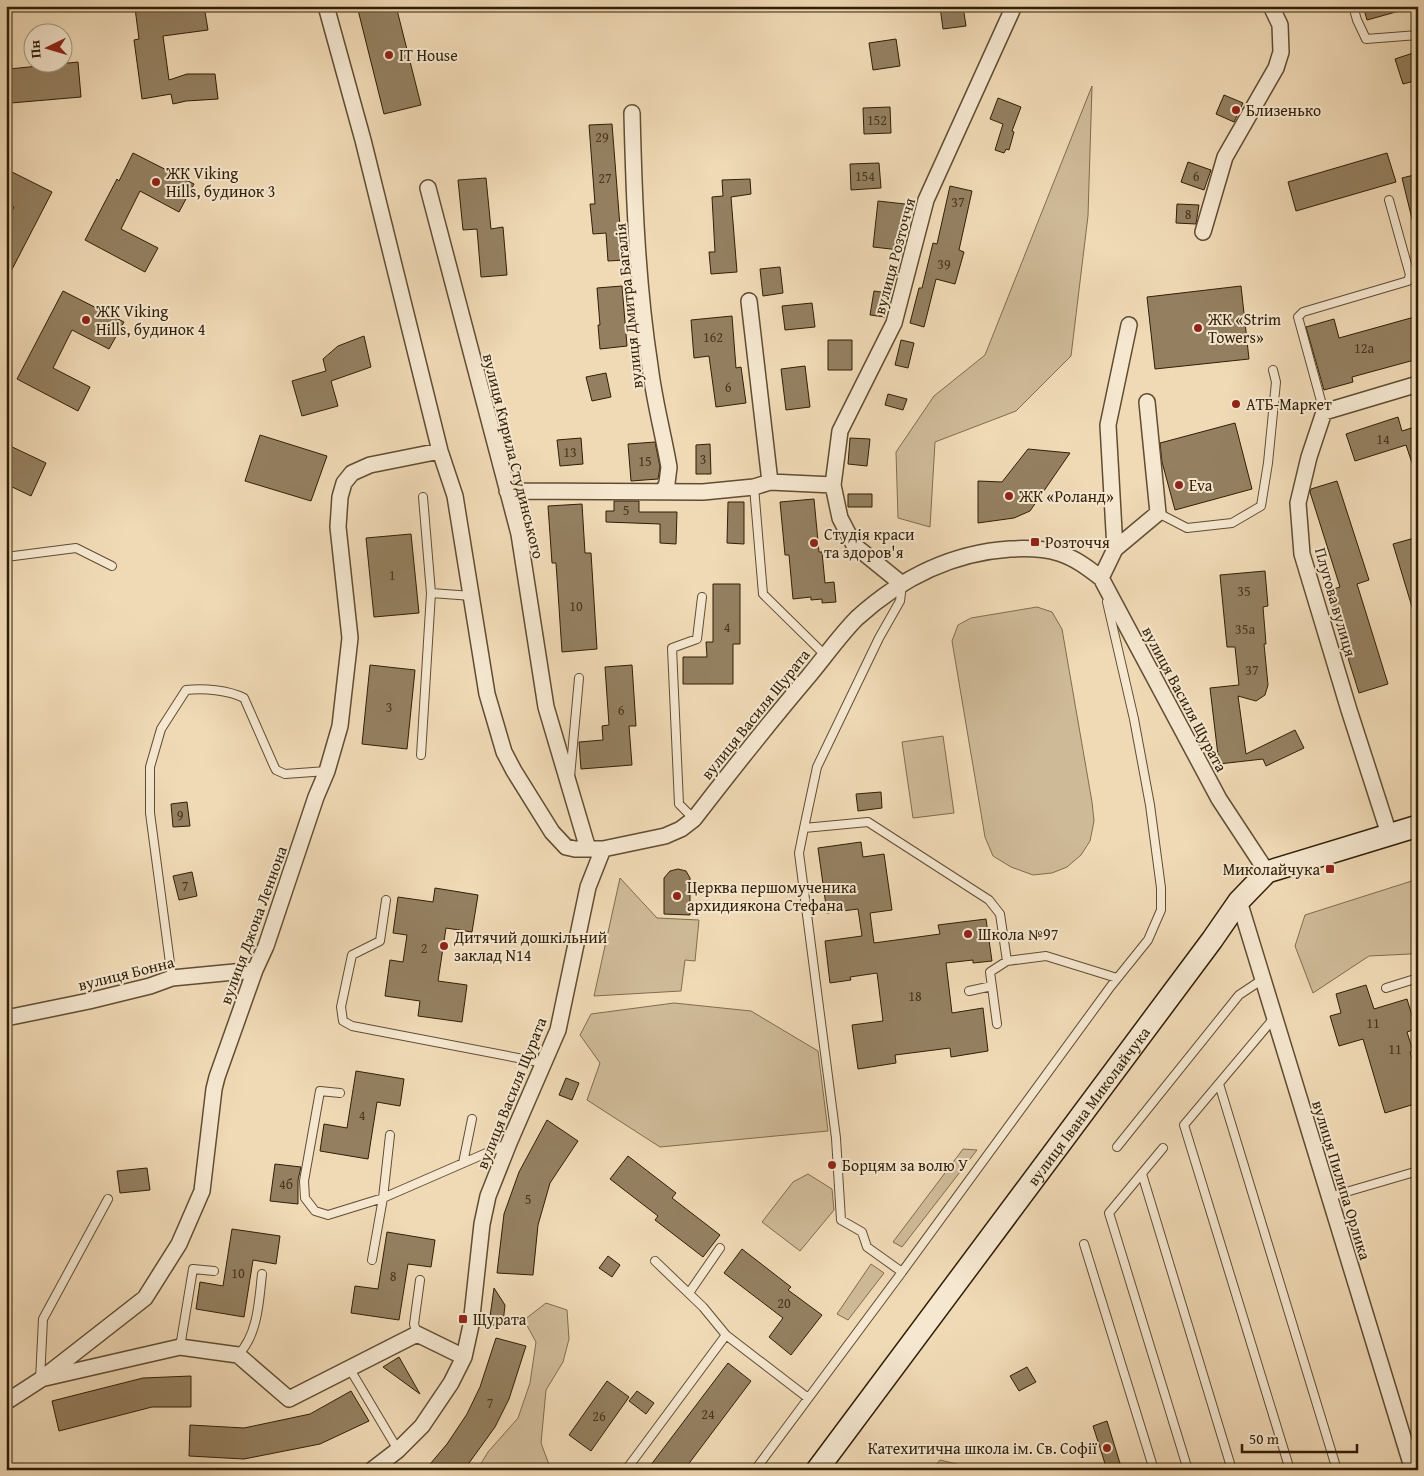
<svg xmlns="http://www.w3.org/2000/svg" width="1424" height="1476" viewBox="0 0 1424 1476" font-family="'Gentium Book Plus',serif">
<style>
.green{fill:#cfba98;stroke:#806c4e}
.building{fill:#948061;stroke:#301e05}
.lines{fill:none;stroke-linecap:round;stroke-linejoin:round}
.lane-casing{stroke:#604d31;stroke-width:10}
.street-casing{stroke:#604d31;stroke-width:18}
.secondary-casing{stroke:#301e05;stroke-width:24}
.lane{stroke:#f5e7d0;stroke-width:8}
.street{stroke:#f5e7d0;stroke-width:15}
.secondary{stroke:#f5e7d0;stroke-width:21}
.poi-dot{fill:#8f2418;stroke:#f5e7d0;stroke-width:2}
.labels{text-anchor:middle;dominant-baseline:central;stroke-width:4;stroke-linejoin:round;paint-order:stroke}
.number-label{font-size:14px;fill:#49361c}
.poi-label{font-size:16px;fill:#301e05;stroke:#f5e7d0;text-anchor:start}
.street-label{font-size:16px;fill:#301e05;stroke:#f5e7d0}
</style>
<rect width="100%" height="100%" fill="#f0dab6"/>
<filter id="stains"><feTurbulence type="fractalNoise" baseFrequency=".004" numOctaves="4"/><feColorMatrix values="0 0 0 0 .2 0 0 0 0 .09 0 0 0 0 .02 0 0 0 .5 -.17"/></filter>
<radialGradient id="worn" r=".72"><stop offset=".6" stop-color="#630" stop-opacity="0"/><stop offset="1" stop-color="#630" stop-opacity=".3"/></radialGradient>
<path class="green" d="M 1092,86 L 1088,216 L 1071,356 L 1016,411 L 935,442 L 930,527 L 898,518 L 896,452 L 934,396 L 985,355 Z
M 1037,607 L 1052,612 L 1062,629 L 1092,802 L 1094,821 L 1090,841 L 1081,855 L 1067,867 L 1052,873 L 1033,875 L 1011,867 L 993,856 L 985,837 L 952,641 L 958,625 L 971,618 Z
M 943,736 L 954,813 L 913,818 L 902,742 Z
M 620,878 L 657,918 L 699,920 L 695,961 L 685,960 L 681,991 L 594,996 Z
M 1418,879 L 1418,951 L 1410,954 L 1369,956 L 1313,993 L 1295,946 L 1305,915 Z
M 674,1003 L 751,1011 L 818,1051 L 828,1131 L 660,1147 L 587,1100 L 600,1063 L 580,1035 L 591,1014 Z
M 963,1149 L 977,1150 L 902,1247 L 893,1242 Z
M 808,1174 L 832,1189 L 834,1210 L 800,1251 L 762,1222 L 793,1182 Z
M 871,1264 L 884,1273 L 848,1320 L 837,1314 Z
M 546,1303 L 567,1310 L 569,1339 L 563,1362 L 546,1390 L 541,1443 L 551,1470 L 477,1470 L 488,1452 L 518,1418 L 530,1383 L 536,1342 L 524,1320 Z
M 940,1460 L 965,1466 L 965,1470 L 932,1470 Z"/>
<path class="building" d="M 144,6 L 204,6 L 208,30 L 163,36 L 169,80 L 187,74 L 215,74 L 218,99 L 186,101 L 173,104 L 171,94 L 142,99 L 134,40 L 139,39 L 135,8 Z
M 357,6 L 396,6 L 421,105 L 384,114 Z
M 948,6 L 963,6 L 966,26 L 943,29 L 940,7 Z
M 1363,6 L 1402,6 L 1403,10 L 1367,20 Z
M 896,39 L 900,66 L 873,70 L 869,43 Z
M 1413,53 L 1418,70 L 1418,80 L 1403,84 L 1395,59 Z
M 78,62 L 81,97 L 11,103 L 9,69 Z
M 1224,95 L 1243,103 L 1234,122 L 1216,114 Z
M 998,98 L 1021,107 L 1012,131 L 1014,132 L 1009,150 L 1006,149 L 1004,153 L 995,150 L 1003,124 L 990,119 Z
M 890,107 L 891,133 L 864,134 L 863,108 Z
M 612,124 L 621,239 L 623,239 L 625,260 L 608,261 L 606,233 L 593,234 L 590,204 L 595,204 L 589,125 Z
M 133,153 L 194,184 L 179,212 L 140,191 L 121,229 L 158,248 L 145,272 L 85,240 L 117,179 L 119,181 Z
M 1387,153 L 1396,182 L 1296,211 L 1288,182 Z
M 1188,162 L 1211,170 L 1204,190 L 1181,182 Z
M 879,163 L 881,188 L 851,190 L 850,164 Z
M 6,169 L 52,192 L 6,281 L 6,222 L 14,207 L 6,204 Z
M 1418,174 L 1418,223 L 1413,223 L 1402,178 Z
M 486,178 L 491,229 L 503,227 L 507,275 L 481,277 L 477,229 L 463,230 L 458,180 Z
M 750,179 L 751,194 L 731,197 L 737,272 L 711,274 L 709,252 L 715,252 L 712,197 L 723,196 L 722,180 Z
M 950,186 L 972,191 L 959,250 L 964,252 L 955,284 L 936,279 L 924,327 L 910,323 L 919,288 L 922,288 L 933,243 L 937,244 Z
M 878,201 L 905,204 L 900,250 L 873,247 Z
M 1177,204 L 1199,205 L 1196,224 L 1176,223 Z
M 780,267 L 783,293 L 763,296 L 760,269 Z
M 622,286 L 627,346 L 600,349 L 598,325 L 600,325 L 597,288 Z
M 1241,286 L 1249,359 L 1155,369 L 1147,297 Z
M 63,291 L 124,322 L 109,349 L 72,330 L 53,368 L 90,387 L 78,411 L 17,379 Z
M 874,291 L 888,293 L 885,317 L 870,315 Z
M 812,303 L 815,327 L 785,330 L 782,306 Z
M 732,316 L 736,368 L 741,367 L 746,403 L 716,407 L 709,356 L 694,358 L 691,320 Z
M 1418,316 L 1418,359 L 1352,377 L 1353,382 L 1324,390 L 1306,327 L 1334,319 L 1339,338 Z
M 364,336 L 371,367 L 331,381 L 338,406 L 302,416 L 292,381 L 326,371 L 323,359 L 338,346 Z
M 828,340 L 852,340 L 852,370 L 828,370 Z
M 901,340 L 914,343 L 908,368 L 895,365 Z
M 805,366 L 810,407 L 786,410 L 781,369 Z
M 606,373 L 611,397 L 592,401 L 586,377 Z
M 888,394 L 907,399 L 903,410 L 885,405 Z
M 1398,417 L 1402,431 L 1418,426 L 1418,471 L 1415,472 L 1406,445 L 1355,461 L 1346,434 Z
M 1235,423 L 1252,489 L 1175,510 L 1162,462 L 1160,443 Z
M 260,435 L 327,456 L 311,501 L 245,481 Z
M 581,438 L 583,464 L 560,466 L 557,440 Z
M 850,438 L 870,439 L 867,466 L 848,464 Z
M 655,442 L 660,467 L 658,479 L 631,481 L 628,444 Z
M 6,444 L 46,463 L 31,496 L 6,484 Z
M 710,444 L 711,474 L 696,474 L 696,445 Z
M 1028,449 L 1070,453 L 1030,511 L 1014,518 L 978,523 L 978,481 L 1002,482 Z
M 1337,481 L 1369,580 L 1357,584 L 1388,684 L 1359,693 L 1327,591 L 1340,587 L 1310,492 L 1311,489 Z
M 848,494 L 872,494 L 872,507 L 848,507 Z
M 814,499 L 819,552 L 822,552 L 825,583 L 834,582 L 836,602 L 822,603 L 822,599 L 811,600 L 811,597 L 793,599 L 789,555 L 785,555 L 780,502 Z
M 614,501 L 639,501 L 639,512 L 677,512 L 676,544 L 660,543 L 660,524 L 606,522 L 606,511 L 614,511 Z
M 728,502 L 744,502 L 744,544 L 727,543 Z
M 582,504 L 585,553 L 591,553 L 597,649 L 562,652 L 556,563 L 552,563 L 548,506 Z
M 411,534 L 419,613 L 374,617 L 366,538 Z
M 1418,537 L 1418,617 L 1415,617 L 1393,544 Z
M 1265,571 L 1268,606 L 1263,607 L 1266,644 L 1264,644 L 1268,685 L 1265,695 L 1256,701 L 1238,696 L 1246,754 L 1295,730 L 1304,748 L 1266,766 L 1263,759 L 1219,764 L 1210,688 L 1239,685 L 1235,647 L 1227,647 L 1220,575 Z
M 713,584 L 740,584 L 740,644 L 733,644 L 733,684 L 683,684 L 683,657 L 707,657 L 706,642 L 713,642 Z
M 370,665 L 415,670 L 407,749 L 362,744 Z
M 632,665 L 636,726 L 629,726 L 632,765 L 581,769 L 579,742 L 603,740 L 602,726 L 609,725 L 605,667 Z
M 881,792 L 882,808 L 858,811 L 856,794 Z
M 187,802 L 190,826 L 173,827 L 171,804 Z
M 861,842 L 863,857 L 884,854 L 892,910 L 870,913 L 874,943 L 940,934 L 938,925 L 986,919 L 992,961 L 973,963 L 973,960 L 946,963 L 952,1013 L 983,1008 L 988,1051 L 951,1057 L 950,1048 L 895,1055 L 896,1063 L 858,1069 L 852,1025 L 883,1021 L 877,973 L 850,977 L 851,980 L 830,983 L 825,941 L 862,936 L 858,909 L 827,913 L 818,848 Z
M 678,869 L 686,871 L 690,878 L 690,915 L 664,914 L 664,878 L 670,871 Z
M 192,872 L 197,896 L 179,900 L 173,876 Z
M 435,888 L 478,895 L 472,932 L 446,928 L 438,981 L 467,985 L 462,1022 L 418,1016 L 420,1001 L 385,996 L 390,960 L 403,962 L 407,935 L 393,933 L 398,897 L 433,902 Z
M 1366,985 L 1374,1009 L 1407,999 L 1416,1029 L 1407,1032 L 1413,1051 L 1410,1052 L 1418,1078 L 1418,1103 L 1385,1113 L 1363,1039 L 1339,1046 L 1330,1016 L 1341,1013 L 1336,994 Z
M 356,1071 L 404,1079 L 400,1106 L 377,1102 L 368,1159 L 320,1151 L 324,1124 L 347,1128 Z
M 566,1078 L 579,1083 L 572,1100 L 559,1095 Z
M 547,1120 L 578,1141 L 550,1183 L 538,1225 L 533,1275 L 497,1273 L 504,1214 L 519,1172 Z
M 628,1156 L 676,1193 L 672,1198 L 720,1235 L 703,1257 L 655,1220 L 658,1216 L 610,1179 Z
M 275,1164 L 301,1167 L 298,1180 L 298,1204 L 270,1201 Z
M 147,1168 L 150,1190 L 120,1193 L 117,1171 Z
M 232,1229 L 280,1236 L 276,1264 L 253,1260 L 244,1317 L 196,1309 L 200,1282 L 223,1286 Z
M 387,1232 L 435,1240 L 431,1267 L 408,1264 L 399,1320 L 351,1313 L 355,1286 L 378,1289 Z
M 742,1249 L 791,1287 L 788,1290 L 822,1315 L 791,1355 L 769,1337 L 783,1318 L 724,1273 Z
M 608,1256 L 620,1265 L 612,1277 L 599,1268 Z
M 494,1288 L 505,1305 L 503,1323 L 497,1326 L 489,1324 Z
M 496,1338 L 526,1346 L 509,1399 L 495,1427 L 464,1470 L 425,1470 L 447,1444 L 467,1414 L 480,1387 Z
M 399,1357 L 420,1394 L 383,1367 Z
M 728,1363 L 751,1381 L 684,1470 L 647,1470 Z
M 1027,1367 L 1036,1382 L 1019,1391 L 1010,1376 Z
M 191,1376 L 191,1407 L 152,1407 L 59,1431 L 52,1401 L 143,1378 Z
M 607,1381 L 629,1397 L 591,1451 L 569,1435 Z
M 351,1391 L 369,1421 L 320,1444 L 244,1459 L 189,1456 L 190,1425 L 244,1428 L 296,1417 L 310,1414 Z
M 637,1391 L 654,1403 L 646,1414 L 629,1401 Z
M 1107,1421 L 1122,1470 L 1107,1470 L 1093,1426 Z"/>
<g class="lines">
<defs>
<path id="lane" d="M 1353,6 L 1357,20 L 1366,39 L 1418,35
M 1324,412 L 1298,317 L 1303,312 L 1408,281 L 1410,275 L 1389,200
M 754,487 L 763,594 L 826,656
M 1158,513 L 1187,528 L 1232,523 L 1261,506 L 1268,463 L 1276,382 L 1273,370
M 6,557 L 76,548 L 112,566
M 431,593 L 472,596
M 421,755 L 431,593 L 423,497
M 570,777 L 579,678
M 694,819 L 679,804 L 672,648 L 697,639 L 702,597
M 804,828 L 817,767 L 879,638 L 900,601 L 902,584
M 386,900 L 380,941 L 352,955 L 341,1007 L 343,1021 L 352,1026 L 544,1063
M 172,978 L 150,813 L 150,767 L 161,729 L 186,690 C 204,688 228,690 244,698 L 274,766 L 276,770 L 285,774 L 327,771
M 1386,988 L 1418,978
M 969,991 L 992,986
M 1274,1018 L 1184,1125 L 1290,1470
M 997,1024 L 990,972 L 1007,961
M 1219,1084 L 1337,1470
M 340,1093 L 320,1091 L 304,1181 L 305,1198 L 315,1211 L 328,1215 L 383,1198 L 390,1135
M 1117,1147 L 1239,995 L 1263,979
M 1163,1148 L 1109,1213 L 1188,1470
M 463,1163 L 472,1119
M 1142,1174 L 1232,1470
M 1329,1197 L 1418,1171
M 1084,1244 L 1154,1470
M 372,1260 L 383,1198 L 507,1144
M 655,1261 L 703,1307 L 726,1335
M 902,1272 L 1111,986 L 1148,940 L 1161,910 L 1161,888 L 1150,805 L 1134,719 L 1107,602
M 689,1293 L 720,1248
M 417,1334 L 414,1324 L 420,1280
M 180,1347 L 193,1269 L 214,1271
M 238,1355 C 258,1335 259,1301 262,1274
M 354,1376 L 398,1450
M 40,1380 L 43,1319 L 108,1199
M 626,1470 L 726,1335 L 808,1398
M 755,1470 L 902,1272 L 867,1247 L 862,1232 L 841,1220 L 836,1138 L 799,853 L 804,828 L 868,822 L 989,900 L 1000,914 L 1007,961 L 1046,956 L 1117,978"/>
<path id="street" d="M 326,6 L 363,140 L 440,451 L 455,496 L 487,694 L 504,752 L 514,771 L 552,832 L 566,847 L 575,849 L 603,849
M 632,113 C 634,197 637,282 650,366 C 654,400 663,433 669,467 L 667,483 L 663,492
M 428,188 L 519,534 L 546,707 L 588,849
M 1203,232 L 1225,157 L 1276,68 L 1281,52 L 1280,25 L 1271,6
M 749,301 L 770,482
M 507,491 L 703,492 L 754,487 L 770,482 L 833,485
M 1115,549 L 1158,513 L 1147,402
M 1101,578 L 1115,549 L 1108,425 L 1129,325
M 902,584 L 854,545 L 840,518 L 833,485 L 840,431 L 894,323 L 926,200 L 1014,6
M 1389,834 L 1349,710 L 1302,554 L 1298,503 L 1309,457 L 1324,412 L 1418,384
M 1239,901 L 1413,1470
M 6,1018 L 89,1001 L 150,986 L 172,978 L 255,970
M 45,1378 L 180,1347 L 238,1355 L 289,1399 L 417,1334 L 464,1357
M 6,1402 L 40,1380 L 145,1298 L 179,1244 L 202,1191 L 214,1089 L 217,1077 L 255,970 L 266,946 L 316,797 L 327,771 L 340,726 L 350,638 L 338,527 L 340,497 L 344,483 L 352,473 L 370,465 L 440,451
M 372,1470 L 398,1450 L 422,1426 L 451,1383 L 464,1357 L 471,1325 L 482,1224 L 488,1196 L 509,1143 L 558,1030 L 588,887 L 603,849 L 665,836 L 681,829 L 694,819 C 731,771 769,723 808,677 C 824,658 840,635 857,618 C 901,578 950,553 1010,549 C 1026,548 1042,548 1059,553 C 1075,558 1088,568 1101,578 L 1219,799 L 1267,872"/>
<g id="secondary">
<path id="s1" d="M 817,1470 L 1212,940 L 1239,901 L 1267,872 L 1418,826"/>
</g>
</defs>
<use href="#lane" class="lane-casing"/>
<use href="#street" class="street-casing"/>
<use href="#secondary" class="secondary-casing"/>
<use href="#lane" class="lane"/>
<use href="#street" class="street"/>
<use href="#secondary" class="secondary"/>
</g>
<g class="poi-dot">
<circle cx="389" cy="55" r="5"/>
<circle cx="1236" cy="110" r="5"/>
<circle cx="156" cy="182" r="5"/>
<circle cx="86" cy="320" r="5"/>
<circle cx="1198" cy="328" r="5"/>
<circle cx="1236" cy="404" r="5"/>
<circle cx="1179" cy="485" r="5"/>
<circle cx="1009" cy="496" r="5"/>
<rect x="1030" y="537" width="10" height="10" rx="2.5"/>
<circle cx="814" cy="543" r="5"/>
<rect x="1325" y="864" width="10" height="10" rx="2.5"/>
<circle cx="677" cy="896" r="5"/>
<circle cx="968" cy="934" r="5"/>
<circle cx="444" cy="946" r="5"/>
<circle cx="832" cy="1165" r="5"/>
<rect x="458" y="1314" width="10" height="10" rx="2.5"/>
<circle cx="1107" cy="1448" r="5"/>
</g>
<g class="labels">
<g class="number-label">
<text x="877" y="120">152</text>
<text x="602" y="137">29</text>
<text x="865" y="176">154</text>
<text x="1196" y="176">6</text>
<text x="605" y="178">27</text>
<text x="958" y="202">37</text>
<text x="1188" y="214">8</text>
<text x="944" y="264">39</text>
<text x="713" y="337">162</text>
<text x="1364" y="348">12а</text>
<text x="728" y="387">6</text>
<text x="1383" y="439">14</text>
<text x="570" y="452">13</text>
<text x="703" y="459">3</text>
<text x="645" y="461">15</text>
<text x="626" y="510">5</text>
<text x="392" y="575">1</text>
<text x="1244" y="591">35</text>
<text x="576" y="606">10</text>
<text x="727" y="627">4</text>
<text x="1245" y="629">35а</text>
<text x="1252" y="670">37</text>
<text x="389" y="707">3</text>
<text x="621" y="710">6</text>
<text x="180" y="815">9</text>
<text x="185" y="886">7</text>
<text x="424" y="948">2</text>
<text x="915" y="996">18</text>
<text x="1373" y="1023">11</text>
<text x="1395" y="1049">11</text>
<text x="362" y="1115">4</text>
<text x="286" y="1184">4б</text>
<text x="528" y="1199">5</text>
<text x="238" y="1273">10</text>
<text x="393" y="1276">8</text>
<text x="784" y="1303">20</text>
<text x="490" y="1403">7</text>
<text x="708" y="1414">24</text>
<text x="599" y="1416">26</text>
</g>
<g class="poi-label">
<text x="399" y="55">IT House</text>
<text x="1246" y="110">Близенько</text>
<text x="166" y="173">ЖК Viking<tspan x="166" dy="18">Hills, будинок 3</tspan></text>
<text x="96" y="311">ЖК Viking<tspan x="96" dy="18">Hills, будинок 4</tspan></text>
<text x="1208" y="319">ЖК «Strim<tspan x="1208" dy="18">Towers»</tspan></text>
<text x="1246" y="404">АТБ-Маркет</text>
<text x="1189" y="485">Eva</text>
<text x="1019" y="496">ЖК «Роланд»</text>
<text x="824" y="534">Студія краси<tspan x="824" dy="18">та здоров'я</tspan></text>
<text x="1045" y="542">Розточчя</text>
<text x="1320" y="869" text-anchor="end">Миколайчука</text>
<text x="687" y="887">Церква першомученика<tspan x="687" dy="18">архидиякона Стефана</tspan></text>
<text x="978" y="934">Школа №97</text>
<text x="454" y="937">Дитячий дошкільний<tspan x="454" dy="18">заклад N14</tspan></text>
<text x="842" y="1165">Борцям за волю У</text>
<text x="473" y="1319">Щурата</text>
<text x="1097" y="1448" text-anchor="end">Катехитична школа ім. Св. Софії</text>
</g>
<g class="street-label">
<text transform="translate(894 256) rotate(-75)">вулиця Розточчя</text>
<text transform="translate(628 306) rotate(-96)">вулиця Дмитра Багалія</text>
<text transform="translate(514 456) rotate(76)">вулиця Кирила Студинського</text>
<text transform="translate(1336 602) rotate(74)">Плугова вулиця</text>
<text transform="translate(1185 699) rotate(62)">вулиця Василя Щурата</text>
<text transform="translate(755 714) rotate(-51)">вулиця Василя Щурата</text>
<text transform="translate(253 925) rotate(-70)">вулиця Джона Леннона</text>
<text transform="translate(126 973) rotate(-14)">вулиця Бонна</text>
<text transform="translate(511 1093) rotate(-68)">вулиця Василя Щурата</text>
<text stroke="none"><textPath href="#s1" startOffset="454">вулиця Івана Миколайчука</textPath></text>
<text transform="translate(1342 1180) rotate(73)">вулиця Пилипа Орлика</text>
</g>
</g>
<rect width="1424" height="1476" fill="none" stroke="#f0dab6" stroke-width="25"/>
<rect x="8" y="8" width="1409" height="1461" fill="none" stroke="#301e05" stroke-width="2.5"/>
<rect x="12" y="12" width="1399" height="1451" fill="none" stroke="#301e05"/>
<g transform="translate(48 48) rotate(265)"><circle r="24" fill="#f5e7d0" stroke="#a6977f"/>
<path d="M0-4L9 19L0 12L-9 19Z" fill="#8f2418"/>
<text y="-8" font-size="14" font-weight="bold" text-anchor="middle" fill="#301e05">Пн</text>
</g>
<path d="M1242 1444v8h115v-8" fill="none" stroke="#301e05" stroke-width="2.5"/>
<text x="1249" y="1444" font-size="15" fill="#301e05" stroke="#f5e7d0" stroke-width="4" paint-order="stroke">50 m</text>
<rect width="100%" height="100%" filter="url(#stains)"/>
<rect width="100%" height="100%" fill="url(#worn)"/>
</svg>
